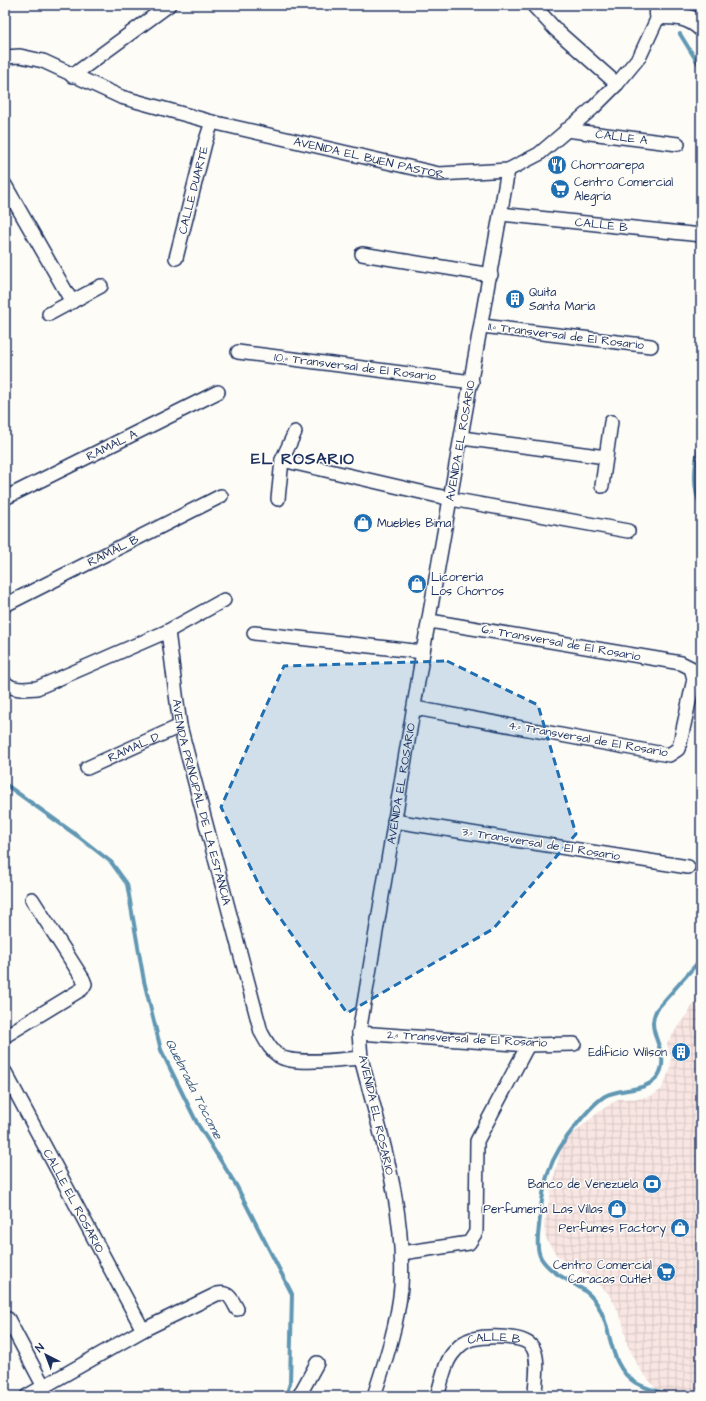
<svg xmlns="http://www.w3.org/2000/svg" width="706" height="1401" viewBox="0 0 706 1401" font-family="'Architects Daughter',sans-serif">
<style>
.industrial{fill:url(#industrial-grid)}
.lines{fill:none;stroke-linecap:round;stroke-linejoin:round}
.stream{stroke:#6097b3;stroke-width:4}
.street-casing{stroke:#1b2f5e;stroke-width:16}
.secondary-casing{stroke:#1b2f5e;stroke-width:21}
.street{stroke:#fdfcf7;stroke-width:13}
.secondary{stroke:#fdfcf7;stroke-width:18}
.marked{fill:#1f6fb2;fill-opacity:0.2;stroke:#1f6fb2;stroke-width:3;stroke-dasharray:8 5;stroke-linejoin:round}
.labels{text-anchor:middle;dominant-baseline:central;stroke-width:3;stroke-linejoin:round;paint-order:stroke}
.street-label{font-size:12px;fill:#1b2f5e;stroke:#fdfcf7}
.poi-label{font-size:12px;fill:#1b2f5e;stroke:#fdfcf7;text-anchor:start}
.water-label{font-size:13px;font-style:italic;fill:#385a82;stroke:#fdfcf7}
.district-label{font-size:16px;font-weight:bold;letter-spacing:1px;fill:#1b2f5e;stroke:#fdfcf7}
</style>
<defs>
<pattern id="industrial-grid" width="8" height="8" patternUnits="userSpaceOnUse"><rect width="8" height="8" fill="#f9e6e2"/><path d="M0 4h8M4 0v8" fill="none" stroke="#d5c6c4"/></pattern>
</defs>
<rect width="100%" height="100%" fill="#fdfcf7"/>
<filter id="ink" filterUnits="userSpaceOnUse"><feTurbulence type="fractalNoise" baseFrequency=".025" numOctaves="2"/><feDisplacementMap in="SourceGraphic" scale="8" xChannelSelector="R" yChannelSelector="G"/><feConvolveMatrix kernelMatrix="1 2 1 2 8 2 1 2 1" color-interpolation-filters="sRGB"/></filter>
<g filter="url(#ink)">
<path class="industrial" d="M 701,993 L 701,1396 L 662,1396 L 639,1368 L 627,1344 L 623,1324 L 616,1307 L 608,1293 L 590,1277 L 558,1257 L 546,1239 L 544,1225 L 555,1173 L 563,1142 L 600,1111 L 618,1099 L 641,1098 L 651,1096 L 661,1090 L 670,1070 L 671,1057 L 667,1043 Z"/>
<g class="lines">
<path class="stream" d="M 680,34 L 701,68
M 701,439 C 695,460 691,486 701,506
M 5,784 L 79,837 L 111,862 L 127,884 L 144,981 L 161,1050 L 197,1123 L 236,1185 L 292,1294 L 290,1383 L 286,1396
M 670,1396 C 659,1391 646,1389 636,1383 C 606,1364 614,1327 595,1301 C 581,1282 554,1279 541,1258 C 536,1249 538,1236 539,1226 C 543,1181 548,1159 577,1124 C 585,1114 594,1103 605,1096 C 621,1088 647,1092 658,1076 C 670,1057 653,1041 653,1023 C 653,1019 655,1013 657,1009 L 701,959"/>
<defs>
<g id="street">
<path d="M 533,5 L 556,30 L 617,84"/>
<path id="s1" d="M 5,57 L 20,56 L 43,61 L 121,97 L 212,122 L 439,174 L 508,170 L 539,154 L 593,108 L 617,84 L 640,56 L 659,15 L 674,5"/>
<path d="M 72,76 L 169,5"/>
<path id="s2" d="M 566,130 L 678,144"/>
<path d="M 5,185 L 72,302"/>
<path id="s3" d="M 501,214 L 701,235"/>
<path d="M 362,254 L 491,275"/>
<path id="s4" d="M 176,258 L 205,143 L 212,122"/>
<path d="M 49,314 L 101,286"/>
<path d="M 482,326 L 651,346"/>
<path d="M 238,352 L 472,382"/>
<path d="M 462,438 L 606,457"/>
<path d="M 282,460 L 451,499 L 628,531"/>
<path d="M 602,486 L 611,422"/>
<path id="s5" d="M 5,498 L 218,392"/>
<path d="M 278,499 L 282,460 L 295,432"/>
<path id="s6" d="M 5,605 L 221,496"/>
<path d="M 168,631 L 224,600"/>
<path d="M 254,633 L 423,652"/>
<path id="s7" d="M 5,683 C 14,691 25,689 37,688 L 168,631 L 180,726 L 261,1032 C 266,1041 270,1050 279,1056 C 294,1066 342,1059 361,1058"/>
<path d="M 415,708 L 669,755 L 678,749 L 680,743 L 694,679 L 691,668 L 681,663 L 430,621"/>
<path id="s8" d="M 87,768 L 180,726"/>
<path d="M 394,821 L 688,867"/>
<path d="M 359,1033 L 528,1045 L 574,1044"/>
<path d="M 5,1036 L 82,989 L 85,984 L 83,979 L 32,899"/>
<path id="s9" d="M 5,1072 L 143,1330"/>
<path d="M 402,1253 L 469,1243 L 476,1232 L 477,1141 L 528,1045"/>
<path d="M 8,1319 L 44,1387"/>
<path d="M 27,1396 L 143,1330 L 217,1294 C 229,1291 232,1300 237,1309"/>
<path d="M 299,1396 L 317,1363"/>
<path id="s10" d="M 374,1396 C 385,1362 398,1323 401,1287 C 406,1209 380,1133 361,1058 L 359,1033 L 423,652 L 508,170"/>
<path id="s11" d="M 437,1396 C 442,1382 444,1362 455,1351 C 459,1346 465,1341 472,1339 C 486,1336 525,1334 533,1348 C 540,1360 535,1382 535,1396"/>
</g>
<path id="secondary" d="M 659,5 L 659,15 C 676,15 688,15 701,27"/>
</defs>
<use href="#street" class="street-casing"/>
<use href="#secondary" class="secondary-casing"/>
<use href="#street" class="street"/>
<use href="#secondary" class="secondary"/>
</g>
</g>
<path class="marked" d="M 447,661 L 538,705 L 576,834 L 493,929 L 347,1013 L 264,895 L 221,807 L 284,666 Z"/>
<defs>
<symbol id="restaurant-disc" viewBox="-11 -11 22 22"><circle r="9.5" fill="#1f6fb2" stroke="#fdfcf7"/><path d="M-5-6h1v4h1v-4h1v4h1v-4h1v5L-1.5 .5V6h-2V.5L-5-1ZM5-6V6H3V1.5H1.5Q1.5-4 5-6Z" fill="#fff"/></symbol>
<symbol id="supermarket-disc" viewBox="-11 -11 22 22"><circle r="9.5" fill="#1f6fb2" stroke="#fdfcf7"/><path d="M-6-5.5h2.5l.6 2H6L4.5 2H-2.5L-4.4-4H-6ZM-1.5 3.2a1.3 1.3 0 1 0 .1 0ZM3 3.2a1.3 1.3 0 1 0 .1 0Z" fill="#fff"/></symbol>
<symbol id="building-disc" viewBox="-11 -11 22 22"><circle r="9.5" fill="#1f6fb2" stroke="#fdfcf7"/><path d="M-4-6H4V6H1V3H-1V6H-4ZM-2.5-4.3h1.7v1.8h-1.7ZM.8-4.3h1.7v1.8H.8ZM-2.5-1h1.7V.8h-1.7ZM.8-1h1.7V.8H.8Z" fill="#fff"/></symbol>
<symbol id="shop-disc" viewBox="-11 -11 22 22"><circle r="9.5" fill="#1f6fb2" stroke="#fdfcf7"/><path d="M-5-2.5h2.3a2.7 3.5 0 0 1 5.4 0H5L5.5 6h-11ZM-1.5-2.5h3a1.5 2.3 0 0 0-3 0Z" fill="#fff"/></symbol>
<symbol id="bank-disc" viewBox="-11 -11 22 22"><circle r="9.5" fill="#1f6fb2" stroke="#fdfcf7"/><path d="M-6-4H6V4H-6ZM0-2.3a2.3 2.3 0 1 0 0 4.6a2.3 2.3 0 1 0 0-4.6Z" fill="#fff"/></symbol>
</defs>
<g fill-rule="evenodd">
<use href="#restaurant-disc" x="546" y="154" width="22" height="22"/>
<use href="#supermarket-disc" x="549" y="178" width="22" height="22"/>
<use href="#building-disc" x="504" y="288" width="22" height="22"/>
<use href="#shop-disc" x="352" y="512" width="22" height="22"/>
<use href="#shop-disc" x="406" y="573" width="22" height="22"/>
<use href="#building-disc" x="670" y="1041" width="22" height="22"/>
<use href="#bank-disc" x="641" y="1173" width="22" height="22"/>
<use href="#shop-disc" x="606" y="1198" width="22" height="22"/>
<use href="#shop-disc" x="669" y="1217" width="22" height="22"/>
<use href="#supermarket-disc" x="655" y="1261" width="22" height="22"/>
</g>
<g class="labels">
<g class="street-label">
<text stroke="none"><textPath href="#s2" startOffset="56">CALLE A</textPath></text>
<text stroke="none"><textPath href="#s1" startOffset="380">AVENIDA EL BUEN PASTOR</textPath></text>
<text stroke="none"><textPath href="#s4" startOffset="70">CALLE DUARTE</textPath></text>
<text stroke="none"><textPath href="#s3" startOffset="101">CALLE B</textPath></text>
<text transform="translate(566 336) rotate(7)">11.ª Transversal de El Rosario</text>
<text transform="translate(355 367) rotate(7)">10.ª Transversal de El Rosario</text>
<text stroke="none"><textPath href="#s10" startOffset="972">AVENIDA EL ROSARIO</textPath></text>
<text stroke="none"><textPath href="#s5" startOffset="119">RAMAL A</textPath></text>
<text stroke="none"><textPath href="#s6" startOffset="121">RAMAL B</textPath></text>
<text transform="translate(561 643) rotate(10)">6.ª Transversal de El Rosario</text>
<text transform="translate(588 739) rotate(10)">4.ª Transversal de El Rosario</text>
<text stroke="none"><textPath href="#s8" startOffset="51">RAMAL D</textPath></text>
<text stroke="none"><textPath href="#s10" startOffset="624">AVENIDA EL ROSARIO</textPath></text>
<text stroke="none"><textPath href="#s7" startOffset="351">AVENIDA PRINCIPAL DE LA ESTANCIA</textPath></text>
<text transform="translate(541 844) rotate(9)">3.ª Transversal de El Rosario</text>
<text transform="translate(467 1039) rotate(3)">2.ª Transversal de El Rosario</text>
<text transform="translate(376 1115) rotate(77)">AVENIDA EL ROSARIO</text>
<text stroke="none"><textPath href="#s9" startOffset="146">CALLE EL ROSARIO</textPath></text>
<text stroke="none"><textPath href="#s11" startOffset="92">CALLE B</textPath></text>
</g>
<g class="poi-label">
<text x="571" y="165">Chorroarepa</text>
<text x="574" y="182">Centro Comercial<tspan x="574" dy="14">Alegría</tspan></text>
<text x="529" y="292">Quita<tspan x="529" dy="14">Santa María</tspan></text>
<text x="377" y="523">Muebles Bima</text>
<text x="431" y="577">Licorería<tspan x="431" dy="14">Los Chorros</tspan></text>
<text x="667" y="1052" text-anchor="end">Edificio Wilson</text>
<text x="638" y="1184" text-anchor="end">Banco de Venezuela</text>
<text x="603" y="1209" text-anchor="end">Perfumería Las Villas</text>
<text x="666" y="1228" text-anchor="end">Perfumes Factory</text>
<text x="652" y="1265" text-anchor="end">Centro Comercial<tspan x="652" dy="14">Caracas Outlet</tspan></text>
</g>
<g class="water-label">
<text transform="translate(194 1089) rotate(63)">Quebrada Tócome</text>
</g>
<g class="district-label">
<text x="303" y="459">EL ROSARIO</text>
</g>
</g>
<rect width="706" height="1401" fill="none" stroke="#fdfcf7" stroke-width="20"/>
<rect x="10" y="10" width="686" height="1381" fill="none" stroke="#1b2f5e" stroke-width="1.5" filter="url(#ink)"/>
<g transform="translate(46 1355) rotate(318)" stroke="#fdfcf7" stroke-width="3" paint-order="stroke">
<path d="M0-3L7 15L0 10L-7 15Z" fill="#1b2f5e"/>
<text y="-6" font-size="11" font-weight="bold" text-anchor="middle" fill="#1b2f5e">N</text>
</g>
</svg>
